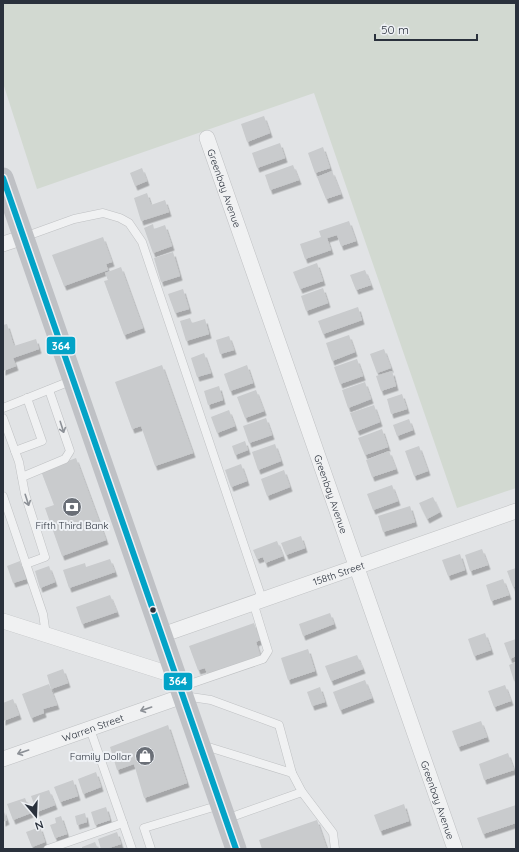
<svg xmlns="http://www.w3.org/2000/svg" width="519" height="852" viewBox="0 0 519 852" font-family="Quicksand,sans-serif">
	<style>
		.green { fill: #d2d9d1 }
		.building { fill: #c9cbcd; filter: url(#shadow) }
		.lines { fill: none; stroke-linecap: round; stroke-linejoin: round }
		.service-casing { stroke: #bfc1c3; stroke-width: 9 }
		.minor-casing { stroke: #bfc1c3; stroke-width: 16 }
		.service { stroke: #f0f1f2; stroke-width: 8 }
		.minor { stroke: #f0f1f2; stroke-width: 15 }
		.secondary { stroke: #bfc1c5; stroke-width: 21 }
		.bus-1-casing { stroke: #eef1f5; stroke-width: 9 }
		.bus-1 { stroke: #02a3c7; stroke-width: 6 }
		.oneway { stroke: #8d9197 }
		.bus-dot { fill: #2a313c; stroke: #eef1f5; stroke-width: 1.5 }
		.labels { text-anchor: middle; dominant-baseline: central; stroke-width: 4; stroke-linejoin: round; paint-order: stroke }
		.street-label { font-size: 10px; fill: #2a313c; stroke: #eef1f5 }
		.poi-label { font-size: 10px; fill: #2a313c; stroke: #eef1f5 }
		.line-badge { stroke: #eef1f5; stroke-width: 1.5 }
		.badge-label { font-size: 11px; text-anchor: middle; font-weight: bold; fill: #fff }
	</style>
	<defs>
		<filter id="shadow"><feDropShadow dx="2.5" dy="4.5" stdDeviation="0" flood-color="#0004"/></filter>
	</defs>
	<rect width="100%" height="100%" fill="#e1e3e5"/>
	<path class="green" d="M3,3h513v485l-59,20 -143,-415 -277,96 -34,-106z"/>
	<g class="building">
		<path d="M264,116l6,17 -23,9 -6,-18z"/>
		<path d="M280,143l5,15 -28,10 -5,-15z"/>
		<path d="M323,147l7,21 -15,5 -7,-20z"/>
		<path d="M293,165l6,15 -29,10 -5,-15z"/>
		<path d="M142,168l5,13 -12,5 -5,-13z"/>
		<path d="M332,171l9,23 -15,5 -9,-22z"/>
		<path d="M147,193l4,12 14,-5 4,12 -28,9 -7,-23z"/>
		<path d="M349,221l7,20 -15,5 -4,-11 -10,3 4,12 -26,9 -5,-15 21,-7 -2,-6z"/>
		<path d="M153,224l1,5 11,-4 7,21 -19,7 -9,-25z"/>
		<path d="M103,237l9,25 -6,2 2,6 -44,16 -12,-31z"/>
		<path d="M173,252l7,24 -19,6 -7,-24z"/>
		<path d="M317,263l6,18 -23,8 -7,-17z"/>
		<path d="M121,267l22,61 -19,7 -20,-54 4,-1 -3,-7z"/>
		<path d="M365,270l6,15 -15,5 -6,-15z"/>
		<path d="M323,288l5,15 -22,8 -5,-15z"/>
		<path d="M183,289l6,20 -14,4 -7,-19z"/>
		<path d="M358,307l4,13 -39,14 -5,-13z"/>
		<path d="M190,318l2,5 13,-4 4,15 -23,7 -6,-20z"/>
		<path d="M7,324l7,22 22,-7 3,10 -26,9 3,8 -13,5v-46z"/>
		<path d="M349,335l6,17 -23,9 -6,-18z"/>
		<path d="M229,336l5,14 -14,4 -4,-14z"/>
		<path d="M384,349l7,19 -14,5 -7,-19z"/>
		<path d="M204,353l7,20 -14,4 -6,-19z"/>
		<path d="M357,359l6,17 -23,8 -6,-17z"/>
		<path d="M162,365l31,88 -38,13 -14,-40 -9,3 -17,-47z"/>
		<path d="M247,365l6,18 -23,8 -6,-17z"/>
		<path d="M392,371l4,15 -15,5 -5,-15z"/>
		<path d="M365,382l6,17 -23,9 -6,-18z"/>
		<path d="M219,386l4,14 -15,5 -4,-14z"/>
		<path d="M256,390l8,21 -19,7 -8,-21z"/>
		<path d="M402,394l5,15 -16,5 -4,-15z"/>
		<path d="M374,405l6,17 -23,9 -7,-18z"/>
		<path d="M229,410l6,16 -18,7 -6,-16z"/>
		<path d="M266,418l6,17 -23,8 -6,-17z"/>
		<path d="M409,419l4,11 -16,6 -4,-11z"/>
		<path d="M382,429l6,18 -23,8 -7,-17z"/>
		<path d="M245,441l3,9 -13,5 -3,-9z"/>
		<path d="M275,444l6,17 -23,9 -6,-18z"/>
		<path d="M419,446l9,25 -14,5 -9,-25z"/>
		<path d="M389,451l7,18 -24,8 -6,-17z"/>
		<path d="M76,458l30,82 -44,16 -17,-48 9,-3 -13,-34z"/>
		<path d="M241,464l6,17 -16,6 -6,-17z"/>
		<path d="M284,470l6,17 -23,9 -6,-17z"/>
		<path d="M392,485l6,16 -25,9 -6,-16z"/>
		<path d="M433,497l7,15 -13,7 -8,-16z"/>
		<path d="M410,506l5,16 -32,10 -5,-16z"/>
		<path d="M301,536l4,12 -19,7 -5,-12z"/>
		<path d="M277,541l6,15 -18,7 -2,-6 -6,2 -4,-9z"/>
		<path d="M482,549l6,16 -18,6 -5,-16z"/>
		<path d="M460,554l5,16 -17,6 -6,-16z"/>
		<path d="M110,559l5,13 -46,16 -6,-18 22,-7 1,4z"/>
		<path d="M20,561l6,18 -13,4 -6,-17z"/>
		<path d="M49,566l6,16 -15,6 -5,-17z"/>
		<path d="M516,568v18l-3,1 -6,-16z"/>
		<path d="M503,579l6,16 -18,6 -5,-16z"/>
		<path d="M110,595l7,17 -35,12 -6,-17z"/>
		<path d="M330,613l4,11 -31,12 -4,-12z"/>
		<path d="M254,623l6,17 -4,2 5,16 -53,18 -3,-8 -7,2 -9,-24z"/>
		<path d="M485,633l6,17 -17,6 -6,-17z"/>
		<path d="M516,639v17l-6,3 -6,-16z"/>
		<path d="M308,649l7,22 -27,9 -7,-22z"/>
		<path d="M357,655l6,14 -32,12 -6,-15z"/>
		<path d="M516,662v18l-2,1 -5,-16z"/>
		<path d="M63,669l5,14 -17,6 -4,-14z"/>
		<path d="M365,680l7,18 -32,12 -7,-18z"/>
		<path d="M49,684l8,21 -14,4 1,4 -13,5 -9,-24z"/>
		<path d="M505,685l6,16 -17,6 -6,-16z"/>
		<path d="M320,687l5,15 -13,4 -5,-14z"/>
		<path d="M13,699l6,16 -16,6v-18z"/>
		<path d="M481,721l6,16 -29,10 -6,-16z"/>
		<path d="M168,725l19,58 -43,15 -10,-34 -17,6 -7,-23z"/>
		<path d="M508,753l6,17 -30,10 -5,-16z"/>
		<path d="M96,772l5,15 -18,7 -5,-15z"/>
		<path d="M73,780l5,16 -18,6 -6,-15z"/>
		<path d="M49,790l6,15 -18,7 -6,-16z"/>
		<path d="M25,798l6,15 -18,7 -6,-16z"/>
		<path d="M404,804l5,17 -29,10 -6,-16z"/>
		<path d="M516,805v18l-33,11 -6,-16z"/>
		<path d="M106,807l4,13 -15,5 -4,-13z"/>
		<path d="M3,809l4,11 -4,2z"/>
		<path d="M85,813l2,9 -10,3 -2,-9z"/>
		<path d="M61,816l6,18 -12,4 -5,-13 6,-2 -1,-5z"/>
		<path d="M317,820l10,29h-65l-3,-9z"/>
		<path d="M40,827l5,15 -13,5 -6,-15z"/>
		<path d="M117,832l4,12 -15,5h-5l-3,-10z"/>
		<path d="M95,842l3,7h-16v-2z"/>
	</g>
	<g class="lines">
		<defs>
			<g id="service">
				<path d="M24,237l50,-18 29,-6 17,5 9,5 13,19 120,357"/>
				<path d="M3,408l70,-28"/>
				<path d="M3,418l16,44 6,32 20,63 -19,7"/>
				<path d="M15,451l27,-10 -15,-43"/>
				<path d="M22,477l43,-18 5,-8 -21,-61"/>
				<path d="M3,496l40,118 3,21"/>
				<path d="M181,687l82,-28 5,-8 -15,-49"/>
				<path d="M184,696l27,4 68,25 13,48"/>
				<path d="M90,729l42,120"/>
				<path d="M202,745l90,28 10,19 -76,27"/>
				<path d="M302,792l31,41 2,16"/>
				<path d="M48,849l75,-26"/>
				<path d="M151,849l-7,-21 76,-23"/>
			</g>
			<g id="minor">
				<path id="s1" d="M207,138l248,711"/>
				<path d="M3,244l21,-7"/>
				<path d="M3,621l173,55"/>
				<path id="s2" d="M162,635l354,-124"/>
				<path id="s3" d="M3,759l180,-63"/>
			</g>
		</defs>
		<use href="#service" class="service-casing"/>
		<use href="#minor" class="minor-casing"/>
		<use href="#service" class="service"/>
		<use href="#minor" class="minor"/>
		<path class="secondary" d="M3,178l233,671"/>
		<defs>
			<path id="bus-1" d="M3,178l233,671"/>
		</defs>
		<use href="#bus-1" class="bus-1-casing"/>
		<use href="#bus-1" class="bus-1"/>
	</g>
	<defs><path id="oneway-shaft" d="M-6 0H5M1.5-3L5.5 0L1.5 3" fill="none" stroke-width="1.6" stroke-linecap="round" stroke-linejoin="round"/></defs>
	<g class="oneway">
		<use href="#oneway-shaft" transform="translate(62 427) rotate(72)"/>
		<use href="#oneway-shaft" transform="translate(27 500) rotate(72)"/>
		<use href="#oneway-shaft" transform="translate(146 709) rotate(161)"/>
		<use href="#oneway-shaft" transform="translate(23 752) rotate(161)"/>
	</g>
	<defs>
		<symbol id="bank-disc" viewBox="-11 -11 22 22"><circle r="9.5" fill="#6a6f77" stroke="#eef1f5"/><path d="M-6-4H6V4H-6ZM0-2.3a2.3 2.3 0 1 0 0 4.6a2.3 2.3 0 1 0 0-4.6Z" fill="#fff"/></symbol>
		<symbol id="shop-disc" viewBox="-11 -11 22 22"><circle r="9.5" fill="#6a6f77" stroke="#eef1f5"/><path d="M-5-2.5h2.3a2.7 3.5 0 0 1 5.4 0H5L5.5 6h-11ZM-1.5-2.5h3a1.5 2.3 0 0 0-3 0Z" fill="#fff"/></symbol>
	</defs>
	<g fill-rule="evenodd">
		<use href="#bank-disc" x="61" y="496" width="22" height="22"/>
		<use href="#shop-disc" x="134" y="745" width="22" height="22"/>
	</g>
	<circle class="bus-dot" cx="153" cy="610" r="3.5"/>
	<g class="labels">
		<g class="street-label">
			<text stroke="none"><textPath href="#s1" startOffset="53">Greenbay Avenue</textPath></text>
			<text stroke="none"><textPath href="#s1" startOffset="377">Greenbay Avenue</textPath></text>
			<text stroke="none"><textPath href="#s2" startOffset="187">158th Street</textPath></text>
			<text stroke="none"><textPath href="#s3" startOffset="95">Warren Street</textPath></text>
			<text stroke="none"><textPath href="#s1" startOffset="701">Greenbay Avenue</textPath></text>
		</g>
		<g class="poi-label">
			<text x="72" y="525">Fifth Third Bank</text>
			<text x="131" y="756" text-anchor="end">Family Dollar</text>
		</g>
	</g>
	<g class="line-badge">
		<rect x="46" y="336" width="30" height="19" rx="4" fill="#02a3c7"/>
		<rect x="163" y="672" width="30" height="19" rx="4" fill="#02a3c7"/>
	</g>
	<g class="badge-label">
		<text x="61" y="350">364</text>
		<text x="178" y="685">364</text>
	</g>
	<rect width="519" height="852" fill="none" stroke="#2a313c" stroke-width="8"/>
	<g transform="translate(36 816) rotate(161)" stroke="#eef1f5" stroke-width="3" paint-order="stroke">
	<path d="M0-3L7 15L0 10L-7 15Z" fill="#2a313c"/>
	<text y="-6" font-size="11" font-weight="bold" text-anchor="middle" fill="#2a313c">N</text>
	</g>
	<path d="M375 34v6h102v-6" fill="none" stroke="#2a313c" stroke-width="2"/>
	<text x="381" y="34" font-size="12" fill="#2a313c" stroke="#eef1f5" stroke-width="3" paint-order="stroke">50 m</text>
</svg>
